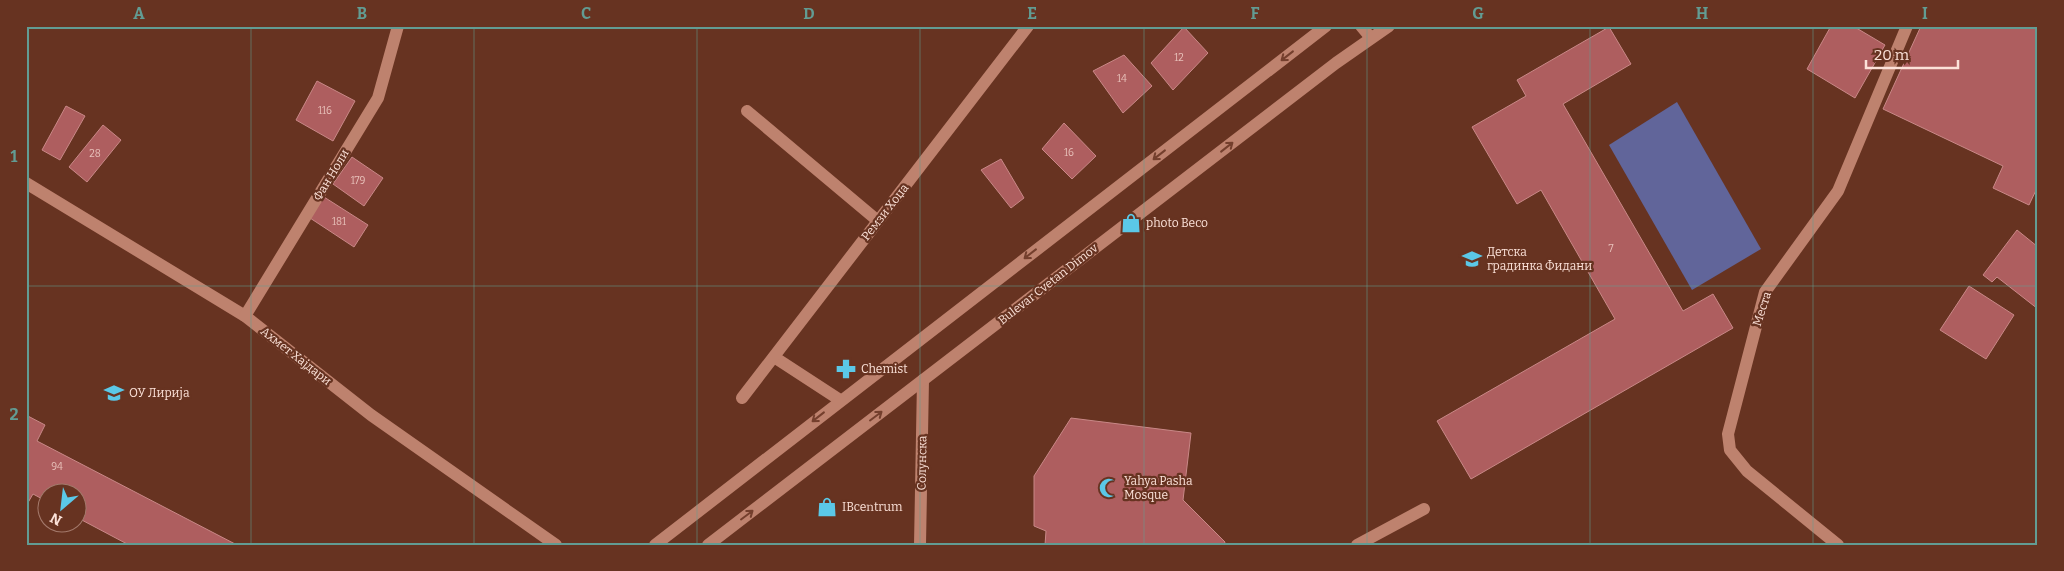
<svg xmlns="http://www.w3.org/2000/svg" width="2064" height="571" viewBox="0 0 2064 571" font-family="Bitter,serif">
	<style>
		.green { fill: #61659a }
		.building { fill: #ae5e5f; stroke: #c98887 }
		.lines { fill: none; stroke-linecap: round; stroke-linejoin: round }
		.street { stroke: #be826e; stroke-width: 12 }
		.secondary { stroke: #be826e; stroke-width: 12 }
		.oneway { stroke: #743f2d }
		.grid { fill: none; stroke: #629c93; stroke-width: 1; stroke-opacity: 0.55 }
		.labels { text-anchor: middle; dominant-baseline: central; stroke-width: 4.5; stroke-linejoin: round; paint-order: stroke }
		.number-label { font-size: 10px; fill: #e8c1ba }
		.street-label { font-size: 12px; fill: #fce2d9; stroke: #673321 }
		.poi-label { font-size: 12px; fill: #fce2d9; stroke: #673321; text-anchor: start }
		.neatline { fill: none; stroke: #629c93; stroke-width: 2 }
		.grid-label { font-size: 16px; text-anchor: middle; font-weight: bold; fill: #629c93 }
	</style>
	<rect width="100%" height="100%" fill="#673321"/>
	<path class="green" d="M1677,102l84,147 -69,41 -83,-145z"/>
	<g class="building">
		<path d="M1831,26h22l32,19 -30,53 -48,-29z"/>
		<path d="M1921,26h117v160l-9,19 -36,-17 10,-22 -120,-57z"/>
		<path d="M1184,27l24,26 -35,37 -22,-27z"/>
		<path d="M1609,27l22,37 -68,40 120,207 30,-17 20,34 -262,151 -34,-58 178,-102 -74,-129 -24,14 -45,-77 54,-31 -9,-16z"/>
		<path d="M1124,55l28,31 -29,27 -30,-42z"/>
		<path d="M317,81l38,20 -22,40 -37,-21z"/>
		<path d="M66,106l19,10 -25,44 -18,-10z"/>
		<path d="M1064,123l32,33 -24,23 -30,-30z"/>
		<path d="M103,125l18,15 -34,42 -18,-15z"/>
		<path d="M352,157l31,21 -19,28 -31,-22z"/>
		<path d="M1001,159l23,39 -13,10 -30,-38z"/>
		<path d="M324,197l44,28 -14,22 -44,-29z"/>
		<path d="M2017,230l21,17v62l-41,-32 -5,5 -9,-7z"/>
		<path d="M1969,286l45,29 -28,44 -46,-29z"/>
		<path d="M26,415l19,10 -8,16 200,104h-108l-51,-27v-24h-30v8l-15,-8 -7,12z"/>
		<path d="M1071,418l120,15 -8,67 42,42 -1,3h-179l1,-14 -12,-5v-50z"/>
	</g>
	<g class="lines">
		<g class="street">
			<path d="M1361,26l10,12"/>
			<path d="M747,111l131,110"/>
			<path d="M26,183l219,133 126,99 185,130"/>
			<path d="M245,316l133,-218 20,-72"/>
			<path d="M774,357l66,43"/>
			<path d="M742,398l286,-372"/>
			<path d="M920,545l3,-165"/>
			<path d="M1357,545l67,-36"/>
			<path d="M1838,545l-91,-74 -17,-21 -2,-16 37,-142 73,-101 69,-165"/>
		</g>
		<g class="secondary">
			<path d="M655,545l671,-519"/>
			<path d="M708,545l628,-482 53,-37"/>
		</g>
	</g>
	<defs><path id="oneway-shaft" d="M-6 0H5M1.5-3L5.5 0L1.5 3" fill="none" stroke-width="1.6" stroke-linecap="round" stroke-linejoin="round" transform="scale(1.25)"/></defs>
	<g class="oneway">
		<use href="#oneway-shaft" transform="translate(1287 56) rotate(142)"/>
		<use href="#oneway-shaft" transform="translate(1227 147) rotate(-38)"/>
		<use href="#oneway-shaft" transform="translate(1159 155) rotate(142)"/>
		<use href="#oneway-shaft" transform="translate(1030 254) rotate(142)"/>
		<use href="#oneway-shaft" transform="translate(876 416) rotate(-37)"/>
		<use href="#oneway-shaft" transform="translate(818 417) rotate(142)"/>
		<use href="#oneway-shaft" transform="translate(747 515) rotate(-37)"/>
	</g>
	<path class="grid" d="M251,26v519M474,26v519M697,26v519M920,26v519M1144,26v519M1367,26v519M1590,26v519M1813,26v519M26,286h2012"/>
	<defs>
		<symbol id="shop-bare" viewBox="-9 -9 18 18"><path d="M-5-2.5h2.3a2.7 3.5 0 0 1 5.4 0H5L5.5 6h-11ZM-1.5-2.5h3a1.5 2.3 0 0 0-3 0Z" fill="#5bc8e7" stroke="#673321" stroke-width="2.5" paint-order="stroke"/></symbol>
		<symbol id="school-bare" viewBox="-9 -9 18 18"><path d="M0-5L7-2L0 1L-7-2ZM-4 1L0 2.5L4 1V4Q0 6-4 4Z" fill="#5bc8e7" stroke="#673321" stroke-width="2.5" paint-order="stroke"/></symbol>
		<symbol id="pharmacy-bare" viewBox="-9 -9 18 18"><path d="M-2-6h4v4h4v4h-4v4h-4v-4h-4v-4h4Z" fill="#5bc8e7" stroke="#673321" stroke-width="2.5" paint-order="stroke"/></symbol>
		<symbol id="mosque-bare" viewBox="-9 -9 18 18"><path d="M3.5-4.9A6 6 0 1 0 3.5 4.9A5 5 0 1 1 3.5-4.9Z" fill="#5bc8e7" stroke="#673321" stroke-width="2.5" paint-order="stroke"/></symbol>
	</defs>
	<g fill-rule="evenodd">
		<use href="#shop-bare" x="1117" y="209" width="28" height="28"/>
		<use href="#school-bare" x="1458" y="245" width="28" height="28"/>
		<use href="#pharmacy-bare" x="832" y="355" width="28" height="28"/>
		<use href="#school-bare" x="100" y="379" width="28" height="28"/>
		<use href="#mosque-bare" x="1095" y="474" width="28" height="28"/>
		<use href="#shop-bare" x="813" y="493" width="28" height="28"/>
	</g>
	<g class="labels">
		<g class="number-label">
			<text x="1179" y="58">12</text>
			<text x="1122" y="79">14</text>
			<text x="325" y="111">116</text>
			<text x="1069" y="153">16</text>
			<text x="95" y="154">28</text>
			<text x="358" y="181">179</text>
			<text x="339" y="222">181</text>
			<text x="1611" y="249">7</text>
			<text x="57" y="467">94</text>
		</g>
		<g class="street-label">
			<text transform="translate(331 175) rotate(-59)">Фан Ноли</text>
			<text transform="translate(885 212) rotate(-52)">Ремзи Хоџа</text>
			<text transform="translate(1048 284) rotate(-38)">Bulevar Cvetan Dimov</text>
			<text transform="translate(1762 309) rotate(-72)">Места</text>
			<text transform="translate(296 356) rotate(38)">Ахмет Хајдари</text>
			<text transform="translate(922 463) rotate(-89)">Солунска</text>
		</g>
		<g class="poi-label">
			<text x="1146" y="223">photo Beco</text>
			<text x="1487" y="252">Детска<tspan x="1487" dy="14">градинка Фидани</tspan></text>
			<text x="861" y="369">Chemist</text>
			<text x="129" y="393">ОУ Лирија</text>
			<text x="1124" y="481">Yahya Pasha<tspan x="1124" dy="14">Mosque</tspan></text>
			<text x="842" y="507">IBcentrum</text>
		</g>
	</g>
	<rect width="2064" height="571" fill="none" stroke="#673321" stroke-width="55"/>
	<g transform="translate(62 508) rotate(208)"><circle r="24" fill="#673321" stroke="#a3796b"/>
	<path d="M0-4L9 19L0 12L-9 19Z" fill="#5bc8e7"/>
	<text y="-8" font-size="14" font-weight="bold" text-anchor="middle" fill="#fce2d9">N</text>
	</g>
	<path d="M1866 60v8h92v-8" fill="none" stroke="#fce2d9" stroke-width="2.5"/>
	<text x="1874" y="60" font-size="15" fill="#fce2d9" stroke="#673321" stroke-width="4" paint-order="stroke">20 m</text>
	<rect x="28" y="28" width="2008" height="516" class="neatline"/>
	<g class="grid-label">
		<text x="139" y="19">A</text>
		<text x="362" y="19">B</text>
		<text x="586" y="19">C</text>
		<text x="809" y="19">D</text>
		<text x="1032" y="19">E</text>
		<text x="1255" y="19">F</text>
		<text x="1478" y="19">G</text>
		<text x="1702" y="19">H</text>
		<text x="1925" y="19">I</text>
		<text x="14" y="162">1</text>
		<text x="14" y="420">2</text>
	</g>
</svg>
